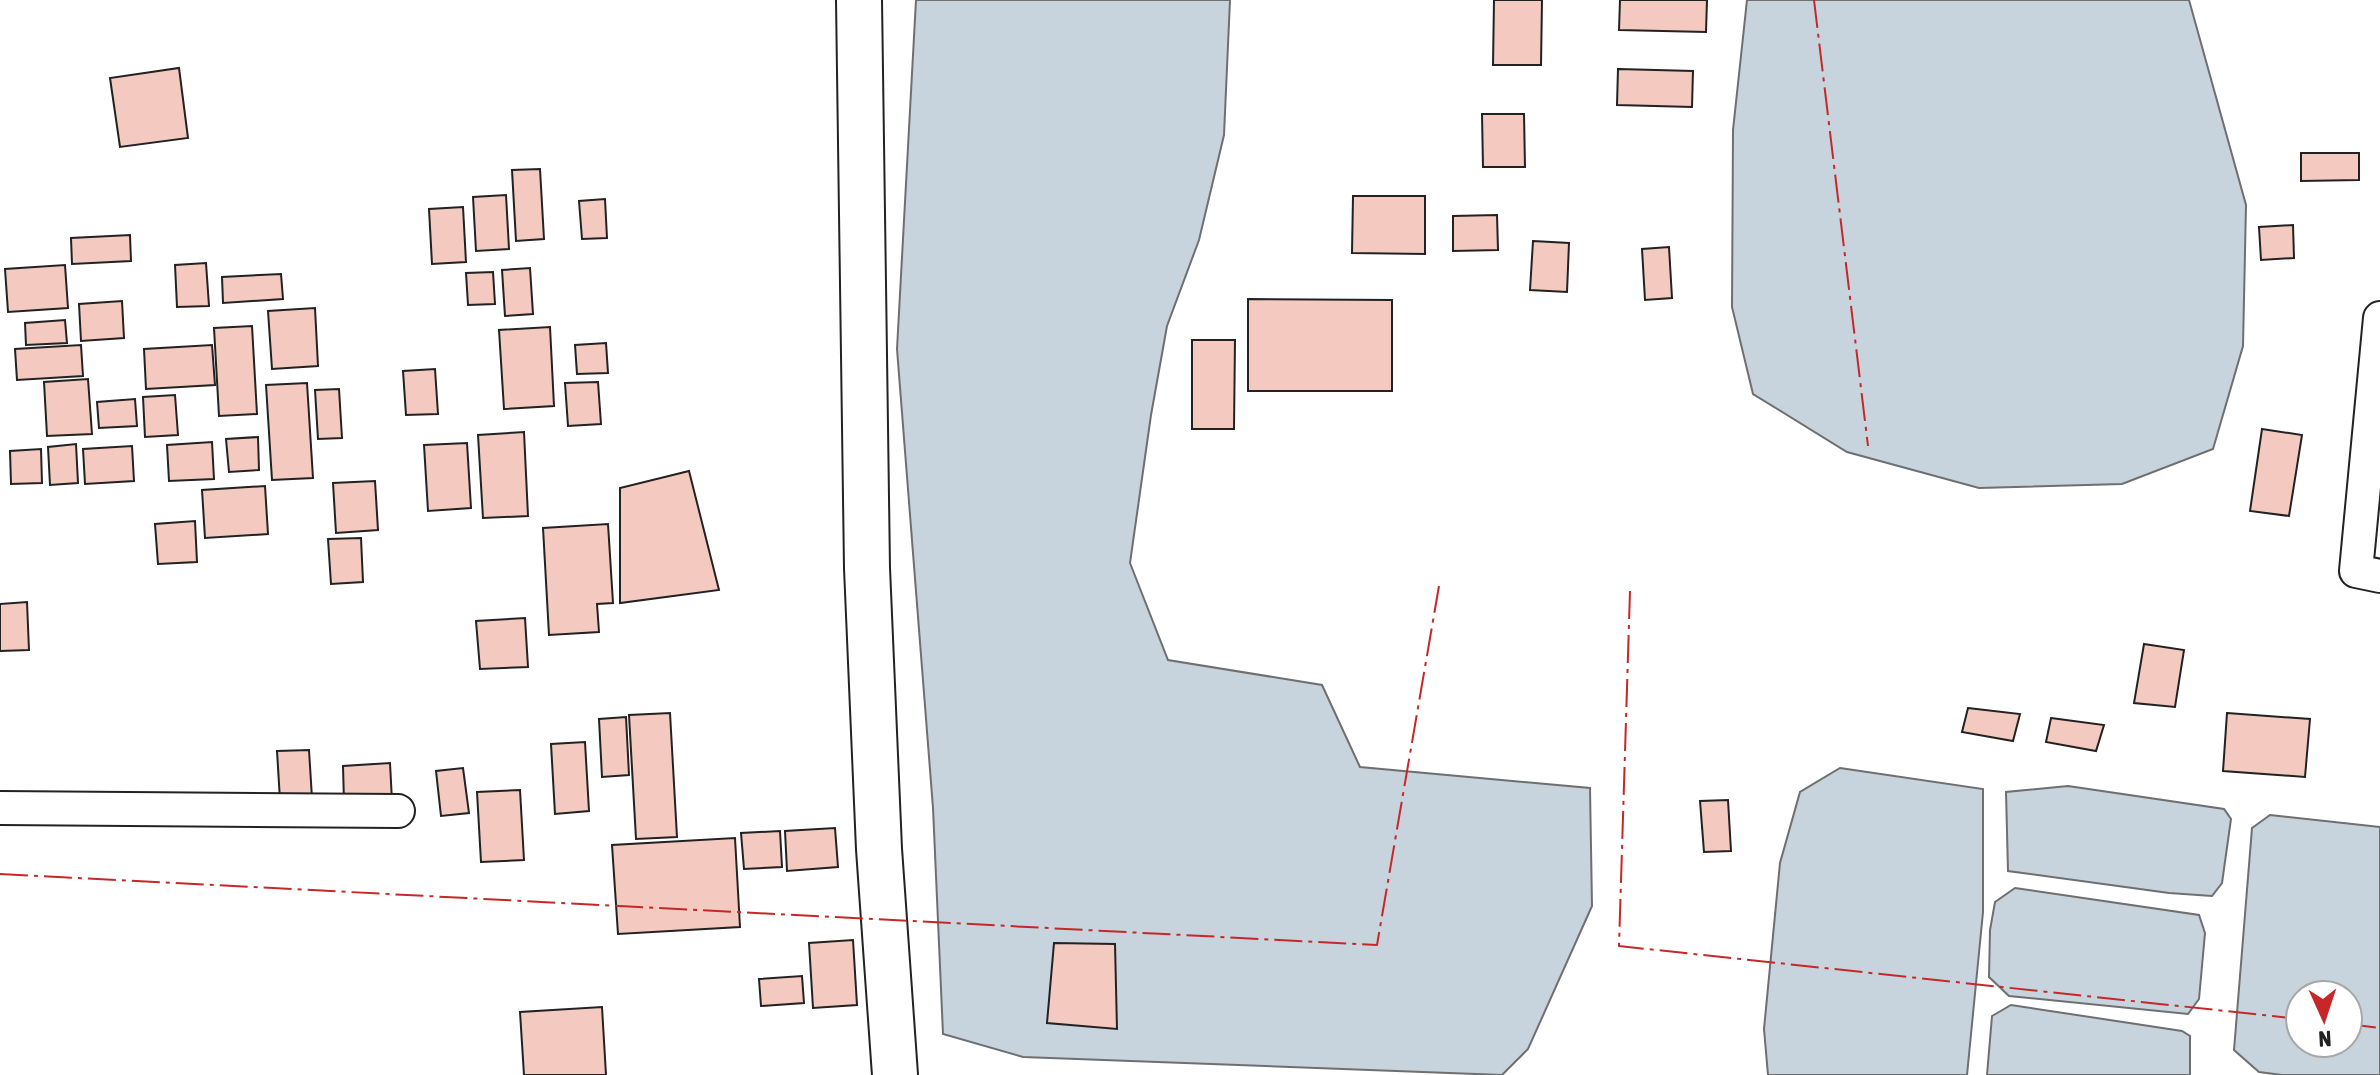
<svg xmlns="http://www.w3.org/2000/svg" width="2380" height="1075" viewBox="0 0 2380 1075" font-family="'Asap Condensed',sans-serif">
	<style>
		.water { fill: #c7d3dd; stroke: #6f6f6f; stroke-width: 2; fill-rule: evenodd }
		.building { fill: #f3c9c0; stroke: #222; stroke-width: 2 }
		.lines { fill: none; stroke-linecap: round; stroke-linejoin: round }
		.street-casing { stroke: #222; stroke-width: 36 }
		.secondary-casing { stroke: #222; stroke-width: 48 }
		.street { stroke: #fff; stroke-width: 32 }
		.secondary { stroke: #fff; stroke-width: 44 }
		.power { stroke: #c62828; stroke-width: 2; stroke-dasharray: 28 6 4 6; stroke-linecap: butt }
	</style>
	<rect width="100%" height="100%" fill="#fff"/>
	<g class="water">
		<path d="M916,0h314l-6,135 -25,105 -32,86 -16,89 -21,148 38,97 154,25 38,82 230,21 2,118 -64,143 -26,26 -479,-18 -80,-23 -10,-226 -36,-459z"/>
		<path d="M1747,0h442l57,205 -3,141 -30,103 -91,35 -143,4 -132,-36 -94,-58 -21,-87 1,-177z"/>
		<path d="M1840,768l143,21v123l-16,163h-199l-4,-46 16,-166 20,-71z"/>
		<path d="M2068,786l156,23 7,10 -9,64 -10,13 -43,-3 -161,-22 -2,-79z"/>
		<path d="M2270,815l110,12v248h-98l-23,-3 -25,-22 18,-222zM2300,995h48v48h-48z"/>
		<path d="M2015,888l184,27 6,18 -6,66 -11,15 -179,-18 -20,-19 1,-47 5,-28z"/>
		<path d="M2011,1005l171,26 8,5v39h-203l5,-59z"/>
	</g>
	<g class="building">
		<path d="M1494,0h48l-1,65h-48z"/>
		<path d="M1620,0h87l-1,32 -87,-2z"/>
		<path d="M179,68l9,70 -68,9 -10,-69z"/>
		<path d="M1618,69l75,2 -1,36 -75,-2z"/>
		<path d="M1482,114h42l1,53h-42z"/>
		<path d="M2301,153h58v27l-58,1z"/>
		<path d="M540,169l4,70 -28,2 -4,-71z"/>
		<path d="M506,195l3,54 -33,2 -3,-54z"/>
		<path d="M1353,196h72v58l-73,-1z"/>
		<path d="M605,199l2,39 -25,1 -3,-38z"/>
		<path d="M463,207l3,55 -34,2 -3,-55z"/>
		<path d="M1497,215l1,35 -45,1v-35z"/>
		<path d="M2293,225l1,33 -33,2 -2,-33z"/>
		<path d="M130,235l1,26 -59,3 -1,-26z"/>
		<path d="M1533,241l36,2 -2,49 -37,-2z"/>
		<path d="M1669,247l3,51 -27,2 -3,-51z"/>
		<path d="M206,263l3,43 -32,1 -2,-42z"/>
		<path d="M65,265l3,43 -60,4 -3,-43z"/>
		<path d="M530,268l3,46 -28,2 -3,-46z"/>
		<path d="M493,272l2,32 -27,1 -2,-32z"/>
		<path d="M281,274l2,25 -60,4 -1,-26z"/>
		<path d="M1248,299l144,1v91h-144z"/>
		<path d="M122,301l2,37 -43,3 -2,-37z"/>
		<path d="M315,308l3,58 -46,3 -4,-58z"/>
		<path d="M65,320l2,23 -41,2 -1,-22z"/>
		<path d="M252,326l5,88 -38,2 -5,-88z"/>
		<path d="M550,327l4,79 -50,3 -5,-79z"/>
		<path d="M1192,340h43l-1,89h-42z"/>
		<path d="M606,343l2,30 -31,1 -2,-29z"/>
		<path d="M81,345l2,31 -66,4 -2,-31z"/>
		<path d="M212,345l3,40 -69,4 -2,-40z"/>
		<path d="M435,369l3,45 -32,1 -3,-44z"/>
		<path d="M88,379l4,55 -45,2 -3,-54z"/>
		<path d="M598,382l3,42 -33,2 -3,-43z"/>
		<path d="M307,383l6,95 -41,2 -6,-95z"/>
		<path d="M339,389l3,49 -24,1 -3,-49z"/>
		<path d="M175,395l3,40 -33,2 -2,-40z"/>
		<path d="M135,399l2,27 -38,2 -2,-26z"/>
		<path d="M2262,429l40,6 -13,81 -39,-5z"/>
		<path d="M524,432l4,84 -45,2 -5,-83z"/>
		<path d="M258,437l1,33 -30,2 -3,-33z"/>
		<path d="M212,442l2,37 -45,2 -2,-36z"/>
		<path d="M467,443l4,65 -43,3 -4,-66z"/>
		<path d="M76,444l2,39 -28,2 -2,-38z"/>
		<path d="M132,446l2,35 -49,3 -2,-35z"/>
		<path d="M41,449l1,34 -31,1 -1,-33z"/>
		<path d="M689,471l30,119 -99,13v-115z"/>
		<path d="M375,481l3,49 -42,3 -3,-50z"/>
		<path d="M265,486l3,48 -63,4 -3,-48z"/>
		<path d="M195,521l2,41 -39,2 -3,-40z"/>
		<path d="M608,524l5,79 -16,1 2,28 -50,3 -6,-107z"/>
		<path d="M361,538l2,44 -32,2 -3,-45z"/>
		<path d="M27,602l2,48 -29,1v-47z"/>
		<path d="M525,618l3,49 -48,2 -4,-48z"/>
		<path d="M2144,644l40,6 -9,57 -41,-4z"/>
		<path d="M1968,708l52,6 -7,27 -51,-9z"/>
		<path d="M670,713l7,124 -41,2 -7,-124z"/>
		<path d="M2227,713l83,6 -5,58 -82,-6z"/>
		<path d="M626,717l3,58 -27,2 -3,-58z"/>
		<path d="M2051,718l53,7 -8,26 -50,-9z"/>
		<path d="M585,742l4,69 -34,3 -4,-70z"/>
		<path d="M309,750l3,48 -32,2 -3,-49z"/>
		<path d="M390,763l2,38 -48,2 -1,-37z"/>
		<path d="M463,768l6,45 -28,3 -5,-45z"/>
		<path d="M520,790l4,70 -43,2 -4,-70z"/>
		<path d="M1728,800l3,51 -27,1 -4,-51z"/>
		<path d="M835,828l3,39 -51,4 -2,-40z"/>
		<path d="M780,831l2,36 -38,2 -3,-36z"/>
		<path d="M735,838l5,89 -122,7 -6,-89z"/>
		<path d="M853,940l4,65 -44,3 -4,-65z"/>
		<path d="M1054,943l61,1 2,85 -70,-6z"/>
		<path d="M802,976l2,27 -43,3 -2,-27z"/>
		<path d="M602,1007l4,68h-82l-4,-63z"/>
	</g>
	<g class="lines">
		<defs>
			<g id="street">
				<path d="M2380,318l-24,253 24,5"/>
				<path d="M0,808l398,3"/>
			</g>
			<path id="secondary" d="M859,0l8,568 12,281 16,226"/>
		</defs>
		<use href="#street" class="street-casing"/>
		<use href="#secondary" class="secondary-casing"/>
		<use href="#street" class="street"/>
		<use href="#secondary" class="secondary"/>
		<g class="power">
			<path d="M1814,0l54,446"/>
			<path d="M1630,591l-11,355 681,73"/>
			<path d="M0,874l1377,71 62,-359"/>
			<path d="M2348,1024l32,4"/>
		</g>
	</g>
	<g transform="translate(2324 1019) rotate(177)"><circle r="38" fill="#ffffff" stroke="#a7a7a7" stroke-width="2"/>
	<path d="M0-6L14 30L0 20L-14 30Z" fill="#c62828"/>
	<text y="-12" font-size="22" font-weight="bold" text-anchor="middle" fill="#222222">N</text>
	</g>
</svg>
